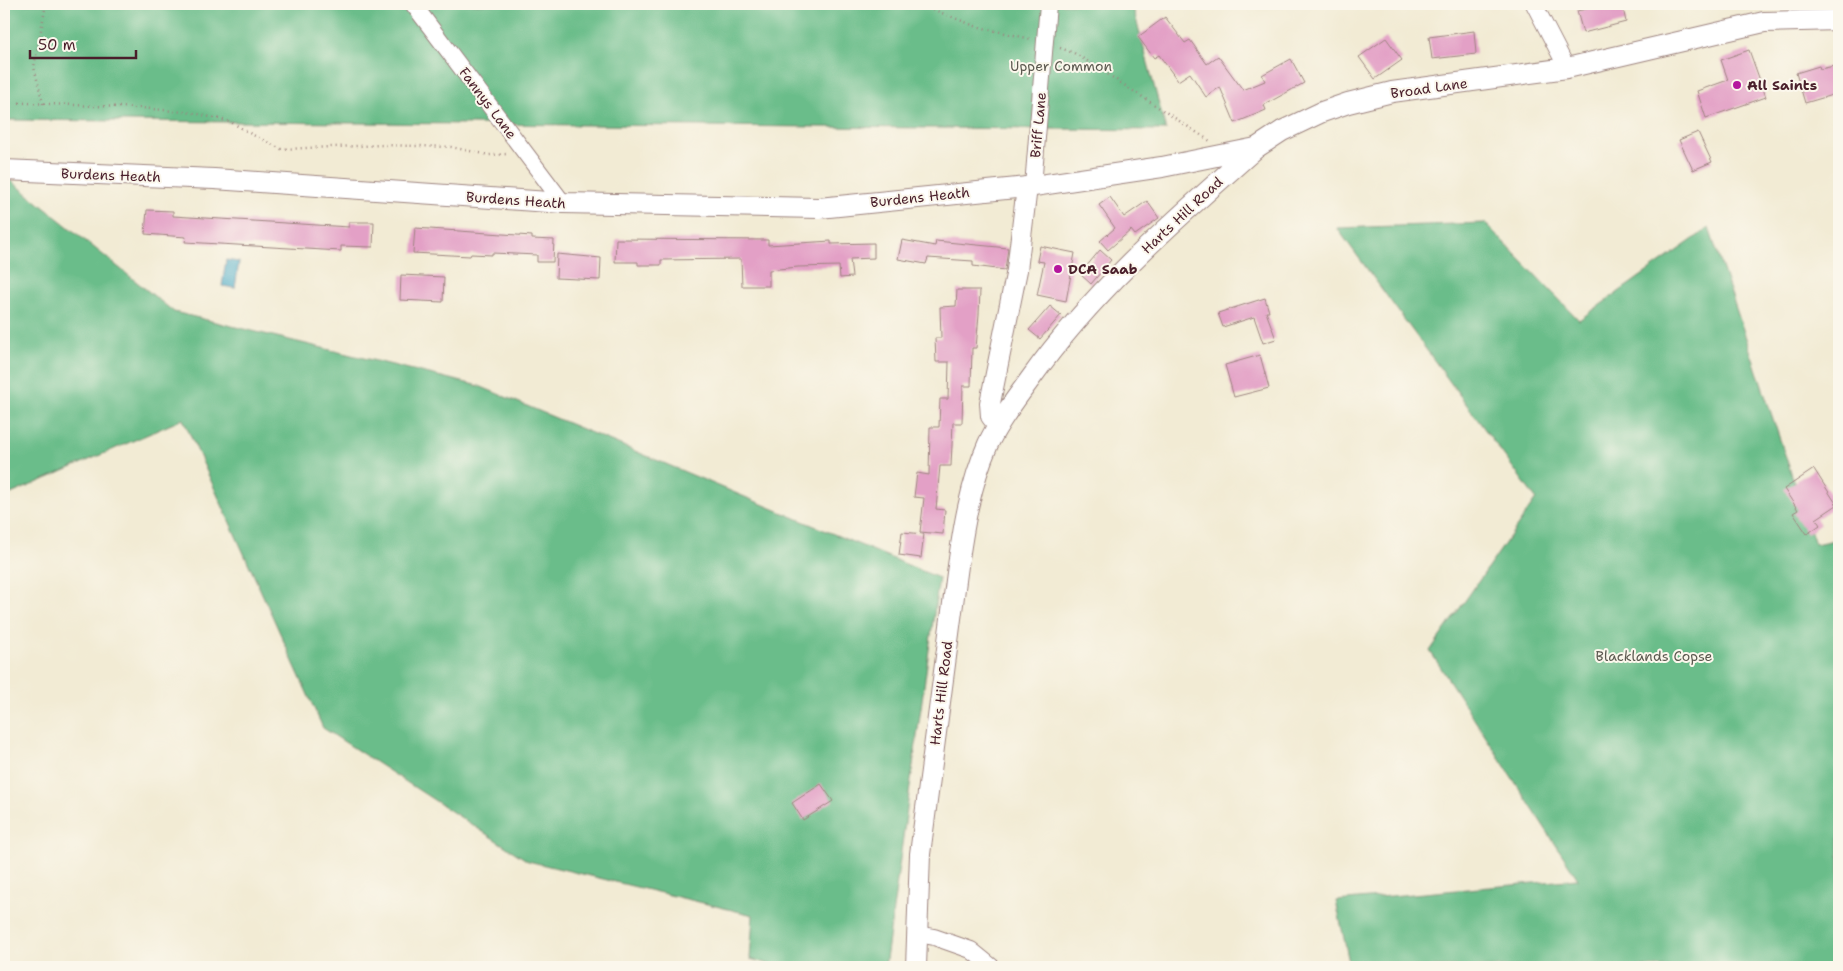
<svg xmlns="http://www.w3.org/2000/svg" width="1843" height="971" viewBox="0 0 1843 971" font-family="'Shantell Sans',sans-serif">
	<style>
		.green { fill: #83dea4; stroke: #667e68 }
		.forest { fill: #6abd8a; stroke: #5a6e5a }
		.water { fill: #46a9c5; stroke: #486478 }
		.building { fill: #e3a0c6 }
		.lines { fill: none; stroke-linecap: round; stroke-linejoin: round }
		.minor-casing { stroke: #9e8580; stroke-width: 18 }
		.tertiary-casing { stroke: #9e8580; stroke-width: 22 }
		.path { stroke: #9e8580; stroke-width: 2.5; stroke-dasharray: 1 4; stroke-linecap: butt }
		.minor { stroke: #fff; stroke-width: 16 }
		.tertiary { stroke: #fff; stroke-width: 20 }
		.poi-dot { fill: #b5179e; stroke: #fbf7ec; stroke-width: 2 }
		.labels { text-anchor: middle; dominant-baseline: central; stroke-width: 4; stroke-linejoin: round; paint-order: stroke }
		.park-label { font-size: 14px; fill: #5b584f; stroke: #fbf7ec }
		.poi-label { font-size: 14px; font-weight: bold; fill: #4a1f2b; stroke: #fbf7ec; text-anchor: start }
		.street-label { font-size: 14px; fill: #4a1f2b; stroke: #fbf7ec }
	</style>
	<rect width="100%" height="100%" fill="#fbf7ec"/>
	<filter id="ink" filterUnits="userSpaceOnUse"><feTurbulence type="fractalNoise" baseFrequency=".02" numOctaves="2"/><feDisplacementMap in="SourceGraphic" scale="10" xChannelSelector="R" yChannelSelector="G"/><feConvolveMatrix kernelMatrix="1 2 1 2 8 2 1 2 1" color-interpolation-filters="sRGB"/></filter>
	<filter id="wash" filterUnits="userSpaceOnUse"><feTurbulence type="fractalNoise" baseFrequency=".0096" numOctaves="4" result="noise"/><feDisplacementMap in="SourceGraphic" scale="20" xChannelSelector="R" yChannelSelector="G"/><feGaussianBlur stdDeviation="1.12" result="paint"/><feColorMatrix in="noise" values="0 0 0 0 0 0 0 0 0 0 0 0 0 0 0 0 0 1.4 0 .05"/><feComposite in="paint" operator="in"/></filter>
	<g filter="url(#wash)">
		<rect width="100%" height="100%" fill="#f2ebd4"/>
		<path class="green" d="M1799,4h40v6l-43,1z"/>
		<g class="forest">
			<path d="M4,4h1128l34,126 -1162,-10z"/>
			<path d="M4,175l170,137 305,74 460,192 -54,389h-105l-30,-8 3,-44 -225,-54 -205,-133 -140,-309 -179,78z"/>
			<path d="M1485,223l94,97 130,-92 106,316 24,-5v428h-489l-14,-66 242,-22 -148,-228 106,-152 -199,-271z"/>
		</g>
		<path class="water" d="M226,260l13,2 -4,26 -13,-2z"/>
		<g id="blocks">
			<g class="building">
				<path d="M1608,4h14l4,18 -43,11 -6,-22z"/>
				<path d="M1165,17l20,26 5,-3 17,24 11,-8 25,34 22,-9 -3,-6 29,-16 13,24 -40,22 2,5 -31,13 -15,-36 -14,10 -16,-24 -12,8 -19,-26 -5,3 -16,-21z"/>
				<path d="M1474,31l2,23 -44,5 -3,-22z"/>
				<path d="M1386,38l16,22 -27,19 -16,-22z"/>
				<path d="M1749,50l17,47 -60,21 -9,-27 31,-11 -7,-20z"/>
				<path d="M1839,65v28l-34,10 -9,-30 23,-7 1,3z"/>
				<path d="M1698,132l14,30 -19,8 -14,-30z"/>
				<path d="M1110,197l14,20 23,-16 12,17 -24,17 -4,-5 -23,20 -8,-9 15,-13 -16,-23z"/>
				<path d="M147,210l26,1v5l176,11v-5h25l-1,25 -32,-1v5l-156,-9 1,-5 -41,-3z"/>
				<path d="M415,228l117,8v3l22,1 -1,22h-16v-7l-45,-2v2l-21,-1 -1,2 -57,-3z"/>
				<path d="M616,239l152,1v5l63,-4v3l43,-1v15l-24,1 2,18 -12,1 -1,-12 -41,1 -29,3v16h-27l-1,-27 -80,1v5h-23v-3h-23z"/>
				<path d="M902,240l33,6 1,-5 72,7 -3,22 -32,-4v-5l-45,-3 -2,6 -28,-5z"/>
				<path d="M1040,246l35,7 -9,48 -29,-6 7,-33 -7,-1z"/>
				<path d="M1100,250l11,10 -20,24 -11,-10z"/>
				<path d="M557,254l44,4 -1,22 -44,-2z"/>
				<path d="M401,275l43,2 -1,25 -43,-2z"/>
				<path d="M957,290h23l-1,24 -3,34h-4l-1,38h-8l-1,37h-9l-2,43h-11l-4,43 9,1 -2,24 -23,-2 4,-34 -10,-1 3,-24 12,2 1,-48h9l1,-28h8l1,-37h-13l-1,-24h6l-1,-31 16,-1z"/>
				<path d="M1265,298l4,14h-3l10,27 -13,4 -9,-26 -31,10 -5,-14z"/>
				<path d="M1050,306l11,9 -21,24 -11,-9z"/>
				<path d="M1260,355l9,33 -35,9 -9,-32z"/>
				<path d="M1814,469l23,36 -21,14 4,6 -13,9 -14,-21 5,-3 -14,-21z"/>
				<path d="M902,532l22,2 -3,24 -22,-3z"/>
				<path d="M821,784l12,17 -30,19 -11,-17z"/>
			</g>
		</g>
	</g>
	<g filter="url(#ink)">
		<use href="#blocks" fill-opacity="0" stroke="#9e8580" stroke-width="1"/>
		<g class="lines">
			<defs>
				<g id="minor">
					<path d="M413,4l150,199"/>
					<path d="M1534,4l33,64"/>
					<path d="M1033,186l15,-182"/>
					<path d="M918,934l16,3 37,13 21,17"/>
				</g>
				<g id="tertiary">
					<path d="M4,170l210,9 349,24 256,5 208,-21 135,-20 94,-19"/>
					<path d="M998,425l-7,-9 -1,-13 27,-133 10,-83"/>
					<path d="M916,967l4,-113 37,-281c6,-44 13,-88 31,-129 11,-24 28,-45 43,-66 64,-89 144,-158 225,-230l26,-17 40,-19 26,-9 44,-11 175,-24 197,-46 75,-2"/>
				</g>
			</defs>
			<use href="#minor" class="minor-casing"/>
			<use href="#tertiary" class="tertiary-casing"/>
			<g class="path">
				<path d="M919,4l56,22 56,13"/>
				<path d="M1060,48l14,5 18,11 118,77"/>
				<path d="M4,102l138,6 52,5 37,9 20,12 30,15 103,-4 67,2 38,8 19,-1"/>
				<path d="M43,104l-9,-37 12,-63"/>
				<path d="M949,967l6,-7"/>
			</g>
			<use href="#minor" class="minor"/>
			<use href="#tertiary" class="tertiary"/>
		</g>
	</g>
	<g class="poi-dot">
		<circle cx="1737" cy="85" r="5"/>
		<circle cx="1058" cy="269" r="5"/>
	</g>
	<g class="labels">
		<g class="park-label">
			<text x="1061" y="66">Upper Common</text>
			<text x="1654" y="656">Blacklands Copse</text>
		</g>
		<g class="poi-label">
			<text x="1747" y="85">All Saints</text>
			<text x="1068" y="269">DCA Saab</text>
		</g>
		<g class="street-label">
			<text transform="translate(1429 88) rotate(-8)">Broad Lane</text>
			<text transform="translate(488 103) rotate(53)">Fannys Lane</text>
			<text transform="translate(1038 125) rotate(-85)">Briff Lane</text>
			<text transform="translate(111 175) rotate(2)">Burdens Heath</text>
			<text transform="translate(920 197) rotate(-6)">Burdens Heath</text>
			<text transform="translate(516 200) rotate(4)">Burdens Heath</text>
			<text transform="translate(1182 215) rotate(-43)">Harts Hill Road</text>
			<text transform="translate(941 693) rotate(-83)">Harts Hill Road</text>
		</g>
	</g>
	<rect width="1843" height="971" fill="none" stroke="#fbf7ec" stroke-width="20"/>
	<path d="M30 50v8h106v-8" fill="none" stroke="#4a1f2b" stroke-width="2.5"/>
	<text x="38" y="50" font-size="15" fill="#4a1f2b" stroke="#fbf7ec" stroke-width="4" paint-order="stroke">50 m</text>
</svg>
